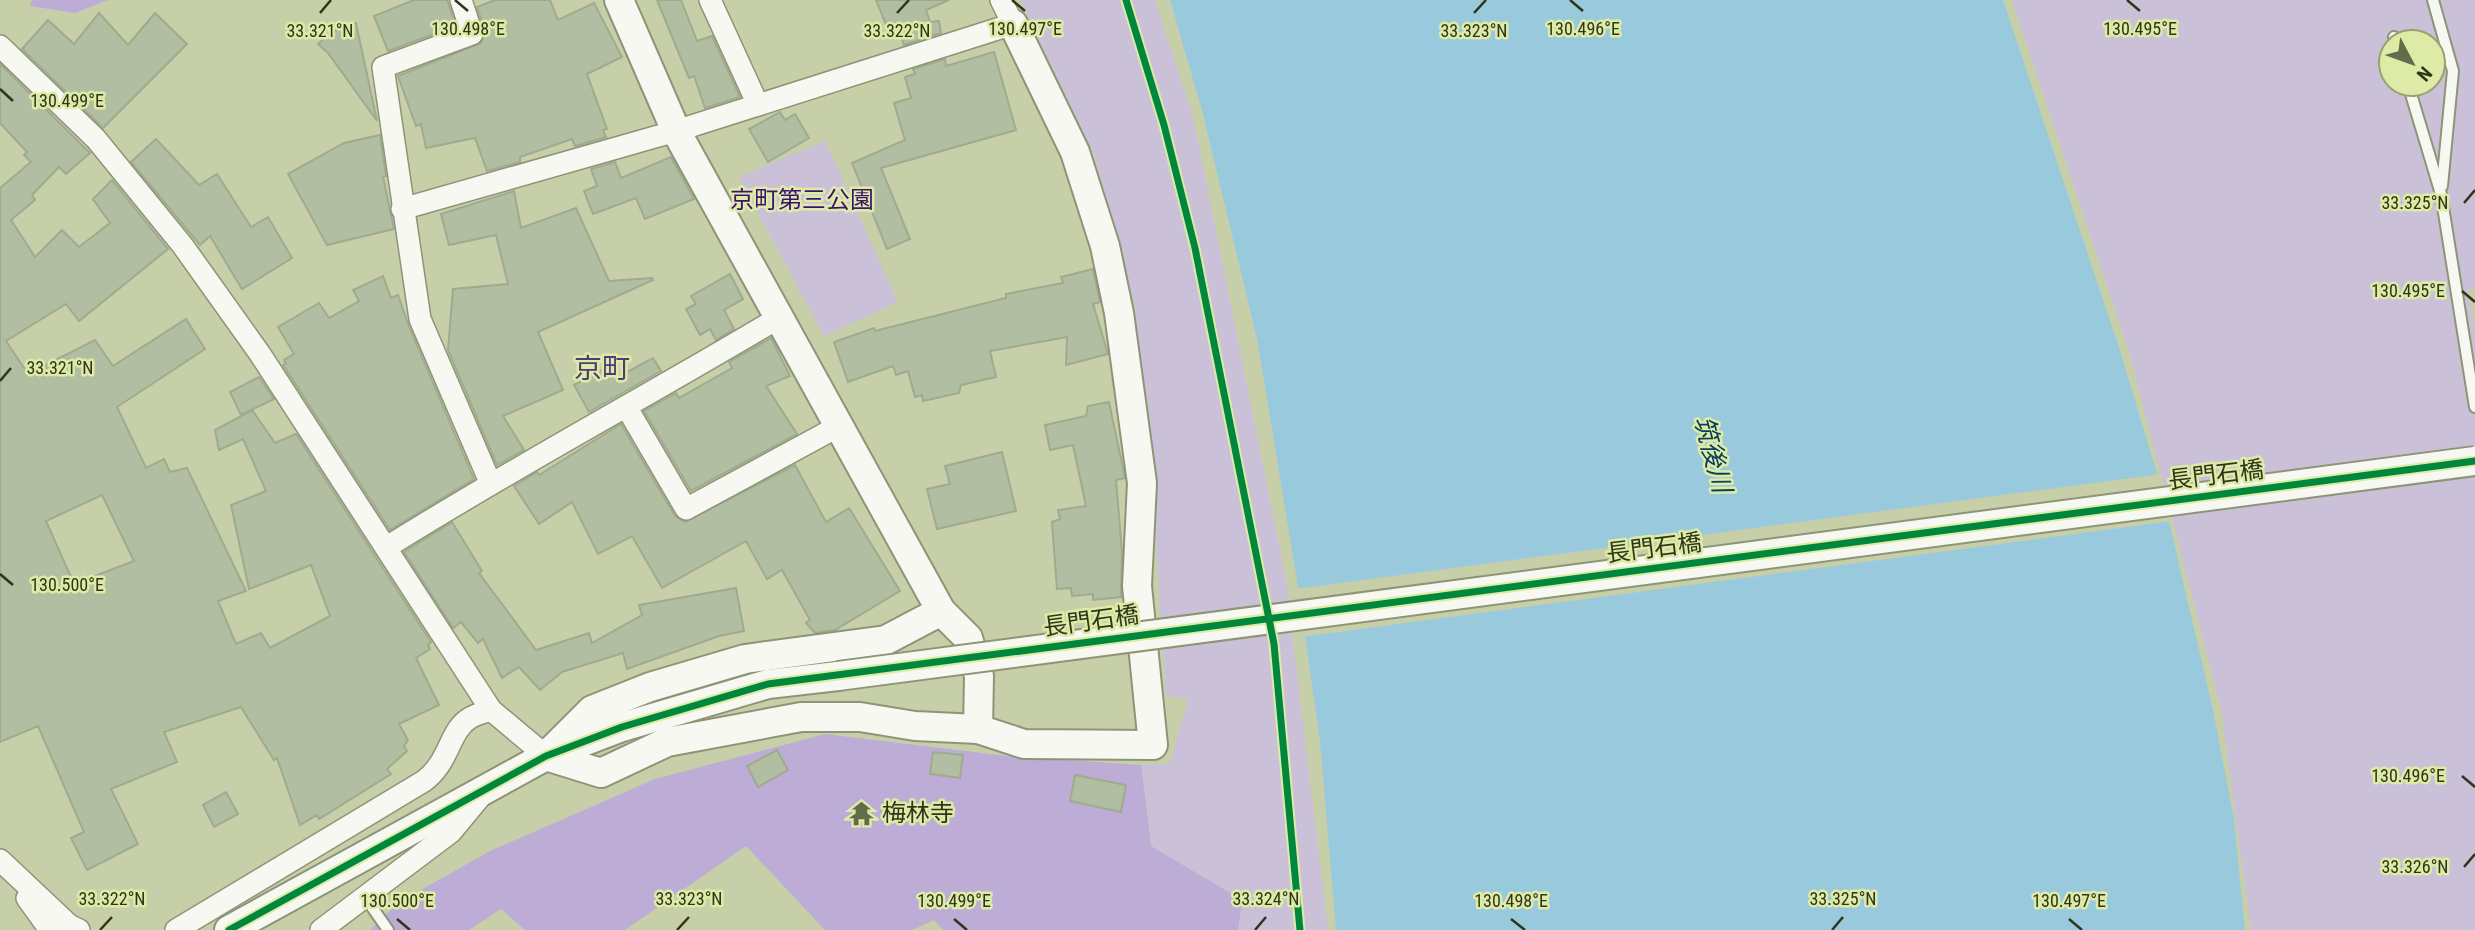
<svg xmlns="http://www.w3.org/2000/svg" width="2475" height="930" viewBox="0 0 2475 930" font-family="'Roboto Condensed','Noto Sans JP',sans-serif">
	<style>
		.green { fill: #cac1d8; fill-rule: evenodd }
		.forest { fill: #bdacd6 }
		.water { fill: #98c9dd }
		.pier { fill: #c7cfa9 }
		.building { fill: #b2bea2; stroke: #9faa8f; stroke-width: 2; fill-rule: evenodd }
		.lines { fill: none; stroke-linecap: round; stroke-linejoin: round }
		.service-casing { stroke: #8e9476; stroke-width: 14 }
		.minor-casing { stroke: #8e9476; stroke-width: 24 }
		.tertiary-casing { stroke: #8e9476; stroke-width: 32 }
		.service { stroke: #f7f8f2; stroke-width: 10 }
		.minor { stroke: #f7f8f2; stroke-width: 21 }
		.tertiary { stroke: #f7f8f2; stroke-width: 28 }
		.tertiary-bridge-casing { stroke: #8e9476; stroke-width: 32; stroke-linecap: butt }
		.tertiary-bridge { stroke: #f7f8f2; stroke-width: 28 }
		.cycleway-casing { stroke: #ddeba7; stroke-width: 11 }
		.cycleway { stroke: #00873e; stroke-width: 7 }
		.ticks { fill: none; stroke: #2f3519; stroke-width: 2.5 }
		.labels { text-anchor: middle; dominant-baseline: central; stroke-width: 5; stroke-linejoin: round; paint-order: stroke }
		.park-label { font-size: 24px; fill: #3d1170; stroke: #ddeba7 }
		.street-label { font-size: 24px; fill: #2f3519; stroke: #ddeba7 }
		.poi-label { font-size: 24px; fill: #2f3519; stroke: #ddeba7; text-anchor: start }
		.water-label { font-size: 26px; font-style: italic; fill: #07405d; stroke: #ddeba7 }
		.quarter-label { font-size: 28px; fill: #503b77; stroke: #ddeba7 }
		.ticks-label { font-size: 18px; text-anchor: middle; fill: #2f3519; stroke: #ddeba7; stroke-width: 5; stroke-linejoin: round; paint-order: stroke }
	</style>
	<rect width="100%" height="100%" fill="#c7cfa9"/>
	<g class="green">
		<path d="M1020,0h135l38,117 93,463 42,350h-90l3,-30 -90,-54 -10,-81 29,-2 18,-64 -22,-3 -14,-214 -17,-175 -41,-153z"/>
		<path d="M2012,0h463v289l-7,2 7,42v597h-224l-30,-221 -91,-354zM2391,42h42v42h-42z"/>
		<path d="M825,141l73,161 -74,34 -85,-159z"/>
	</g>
	<g class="forest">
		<path d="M32,0h76l-33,13 -45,-7z"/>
		<path d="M825,734l182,22 134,9 10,81 91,54 -4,30h-295l-9,-10 -22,10h-87l-79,-84 -121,84h-100l-24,-21 -32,21h-99l28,-27 92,-52 165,-72z"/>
	</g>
	<path class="water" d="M1170,0h833l119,357 39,130 52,223 21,110 11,110h-909l-16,-189 -23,-161 -40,-241 -54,-225z"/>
	<path class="pier" d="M2161,474l12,47 -872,116 -6,-48z"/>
	<g class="building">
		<path d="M414,0h33l9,26 -68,25 -14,-35z"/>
		<path d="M495,0h55l8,20 36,-17 28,54 -35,17 20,55 -4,1 3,7 -31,9 -3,-7 -52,18v5l-33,9 -12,-33 -49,10 -5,-24 -5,2 -18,-50 83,-33 4,-12 -8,-24z"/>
		<path d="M657,0h24l16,41 15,-5 28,61 -35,11 -11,-32 -5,2z"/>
		<path d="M876,0h73l-23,10 4,12 9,-1 2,12 -37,12 -8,-22 -9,4z"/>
		<path d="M99,13l29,32 27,-32 32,31 -84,84 -81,-79 26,-29 26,24z"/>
		<path d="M356,23l21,98 -49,-68 -10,-9 13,-12z"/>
		<path d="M994,52l22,78 -135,38 29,71 -23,10 -35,-86 53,-23 -11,-37 17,-5 -6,-21 10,-3 -2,-5 32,-10 1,7z"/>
		<path d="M0,64l90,89 -24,21 -7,-7 -27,28 3,5 -24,20 24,37 27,-27 17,17 31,-24 -17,-24 19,-19 56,69 -89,72 -13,-17 -60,37 22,33 67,-34 18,26 73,-47 19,30 -88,58 29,61 18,-9 6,13 17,-4 59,123 -28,10 18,43 25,-11 9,15 60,-32 -19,-51 -62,24 -18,-84 35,-14 -23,-52 -24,11 -4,-20 37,-20 23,33 21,-9 135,208 -3,3 2,4 -14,9 23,47 -40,19 9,16 -4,6 3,5 -20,18 4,5 -72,45 -2,-4 -17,10 -23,-67 -3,2 -33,-53 -77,25 13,30 -66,27 27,55 -51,26 -16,-32 13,-6 -46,-106 -38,16v-554l31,-26 -7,-7 3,-3 -27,-29zM102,495l32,66 -60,23 -28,-63z"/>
		<path d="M780,112l5,8 10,-6 14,24 -41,24 -19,-33z"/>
		<path d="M380,135l6,41 -3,1 11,52 -67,16 -39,-71 56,-31z"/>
		<path d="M156,139l43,46 18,-11 34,53 17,-10 24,41 -50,31 -32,-53 -10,9 -69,-83z"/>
		<path d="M671,157l23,42 -49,20 -9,-21 -43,16 -9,-23 13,-5 -6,-17 24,-7 6,16z"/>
		<path d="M514,191l7,37 55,-20 33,73 43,-3 1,2 -115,52 25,58 -60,26 21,34 -27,15 -49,-115 5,-61 55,-5 -12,-49 -47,10 -8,-31z"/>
		<path d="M1093,269l7,33 -7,2 15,50 -42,11 1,-28 -77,14 6,26 -35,8 -2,8 -36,8 -1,-6 -7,2 -7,-26 -12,4 -3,-9 -45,16 -14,-40 40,-14 1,3 131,-33v-4l57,-11 -2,-6z"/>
		<path d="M730,274l13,25 -19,11 10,19 -18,11 -6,-11 -10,6 -14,-26 10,-5 -5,-8z"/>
		<path d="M383,276l8,22 7,-3 10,29 66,155 -84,51 -107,-165 3,-1 -2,-4 10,-6 -16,-27 41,-24 10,15 30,-17 -6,-11z"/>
		<path d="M771,338l19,38 -24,10 31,48 -106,57 -47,-80 32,-18 3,5 53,-30 -3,-6z"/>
		<path d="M653,358l8,13 -72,41 -15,-27 37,-20 7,12z"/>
		<path d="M259,377l15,22 -33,16 -11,-23z"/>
		<path d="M1109,402l16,76 -9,2 6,72 -1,45 -28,3v-6l-21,2 -1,-8 -14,1 -5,-67 8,-3 -2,-9 28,-4 -13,-61 -23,5 -5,-25 41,-9 2,-10z"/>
		<path d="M621,424l54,92 10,6 110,-57 31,57 23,-14 51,83 -65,39 -20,3 -9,-10 4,-3 -28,-50 -15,9 -21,-38 -84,47 -30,-52 -34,18 -26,-52 -33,22 -25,-38 23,-14 2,3z"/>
		<path d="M1002,452l14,59 -79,18 -10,-40 23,-5 -5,-18z"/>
		<path d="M452,522l30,49 -3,2 57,77 53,-17 3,10 50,-28 -3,-10 97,-17 8,43 -25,5 -92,33 -4,-16 -61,19 -22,18 -21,-23 -17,11 -19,-39 -5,4 -17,-21 -8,6 -49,-76z"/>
		<path d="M777,750l11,20 -30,17 -11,-21z"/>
		<path d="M933,752l30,3 -3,23 -30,-4z"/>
		<path d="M1075,775l51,10 -5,27 -51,-11z"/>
		<path d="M226,792l12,22 -24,13 -11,-22z"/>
	</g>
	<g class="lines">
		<defs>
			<g id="service">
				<path d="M2433,0l20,71 -11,115"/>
				<path d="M2394,37l2,5"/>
				<path d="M2408,84l33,110 34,213"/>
				<path d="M365,897l23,33"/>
			</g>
			<g id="minor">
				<path d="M461,0l11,34 -89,33 37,252 70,163"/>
				<path d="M710,0l48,105"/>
				<path d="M0,46l96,93 87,107 77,108 231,356 55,46"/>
				<path d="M402,209l274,-78 337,-107 -12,-24"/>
				<path d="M627,408l59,101 153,-83"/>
				<path d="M387,547c129,-81 263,-152 393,-230"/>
				<path d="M0,860l69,65 10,5"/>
				<path d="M27,898l23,32"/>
				<path d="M176,930l248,-149c26,-19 25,-51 46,-63 6,-4 15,-6 21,-8"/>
				<path d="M321,930l130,-98 29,-35"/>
			</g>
			<g id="tertiary">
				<path d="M619,0l57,131 265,480 27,27 11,38 -1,53 46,15 129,1 -16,-159 5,-103 -23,-170 -14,-67 -30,-94 -62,-128"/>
				<path d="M941,611l-55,29 -141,19 -95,28 -58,23 -46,46 55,17 66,-31 134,-25h59l55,9 63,3"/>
				<path d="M229,930l317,-174 76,-29 146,-43 70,-8"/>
			</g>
		</defs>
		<use href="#service" class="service-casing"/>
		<use href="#minor" class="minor-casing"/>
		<use href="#tertiary" class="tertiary-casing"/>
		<use href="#service" class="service"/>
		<use href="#minor" class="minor"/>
		<use href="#tertiary" class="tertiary"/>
		<defs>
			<path id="tertiary-bridge" d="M838,676l1637,-215"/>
		</defs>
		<use href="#tertiary-bridge" class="tertiary-bridge-casing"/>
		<use href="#tertiary-bridge" class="tertiary-bridge"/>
		<defs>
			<g id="cycleway">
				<path d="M1126,0l38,125 31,123 79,396 26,286"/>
				<path d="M229,930l317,-174 76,-29 146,-43 1707,-223"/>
			</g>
		</defs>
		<use href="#cycleway" class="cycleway-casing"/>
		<use href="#cycleway" class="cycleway"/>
	</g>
	<path class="ticks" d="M455,0l13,11M1012,0l13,11M1570,0l13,11M2127,0l13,11M320,13l11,-13M897,13l12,-13M1474,13l12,-13M0,89l13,12M2464,203l11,-13M2462,291l13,11M0,381l11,-13M0,574l13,11M2462,776l13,11M2464,867l11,-13M397,919l13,11M954,919l13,11M1511,919l14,11M2069,919l13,11M100,930l12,-13M677,930l12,-13M1255,930l11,-13M1832,930l11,-13"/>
	<defs>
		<symbol id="temple-bare" viewBox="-9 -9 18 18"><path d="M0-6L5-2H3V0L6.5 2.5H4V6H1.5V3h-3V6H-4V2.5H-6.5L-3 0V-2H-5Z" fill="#646b4b" stroke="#ddeba7" stroke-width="2.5" paint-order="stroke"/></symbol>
	</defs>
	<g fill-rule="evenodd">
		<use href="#temple-bare" x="844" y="796" width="35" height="35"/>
	</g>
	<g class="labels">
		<g class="park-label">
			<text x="802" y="200">京町第三公園</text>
		</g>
		<g class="street-label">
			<text transform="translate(2216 475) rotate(-7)">長門石橋</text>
			<text transform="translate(1654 548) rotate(-7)">長門石橋</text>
			<text transform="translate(1091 621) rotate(-8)">長門石橋</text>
		</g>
		<g class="poi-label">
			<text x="882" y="813">梅林寺</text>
		</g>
		<g class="water-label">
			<text transform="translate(1713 454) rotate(75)">筑後川</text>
		</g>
		<g class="quarter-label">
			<text x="602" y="368">京町</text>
		</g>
	</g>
	<g class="ticks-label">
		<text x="468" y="35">130.498°E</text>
		<text x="1025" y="35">130.497°E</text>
		<text x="1583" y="35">130.496°E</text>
		<text x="2140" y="35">130.495°E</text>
		<text x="320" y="37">33.321°N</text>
		<text x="897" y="37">33.322°N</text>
		<text x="1474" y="37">33.323°N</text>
		<text x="67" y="107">130.499°E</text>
		<text x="2415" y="209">33.325°N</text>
		<text x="2408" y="297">130.495°E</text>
		<text x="60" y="374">33.321°N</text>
		<text x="67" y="591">130.500°E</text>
		<text x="2408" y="782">130.496°E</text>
		<text x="2415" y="873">33.326°N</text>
		<text x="112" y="905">33.322°N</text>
		<text x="689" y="905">33.323°N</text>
		<text x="1266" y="905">33.324°N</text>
		<text x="1843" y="905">33.325°N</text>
		<text x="397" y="907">130.500°E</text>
		<text x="954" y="907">130.499°E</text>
		<text x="1511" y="907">130.498°E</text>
		<text x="2069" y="907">130.497°E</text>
	</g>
	<g transform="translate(2412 63) rotate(131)"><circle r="33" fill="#ddeba7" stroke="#97a26e" stroke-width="2"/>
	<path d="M0-5L12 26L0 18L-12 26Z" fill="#646b4b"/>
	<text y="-10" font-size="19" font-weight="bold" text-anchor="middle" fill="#2f3519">N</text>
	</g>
</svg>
